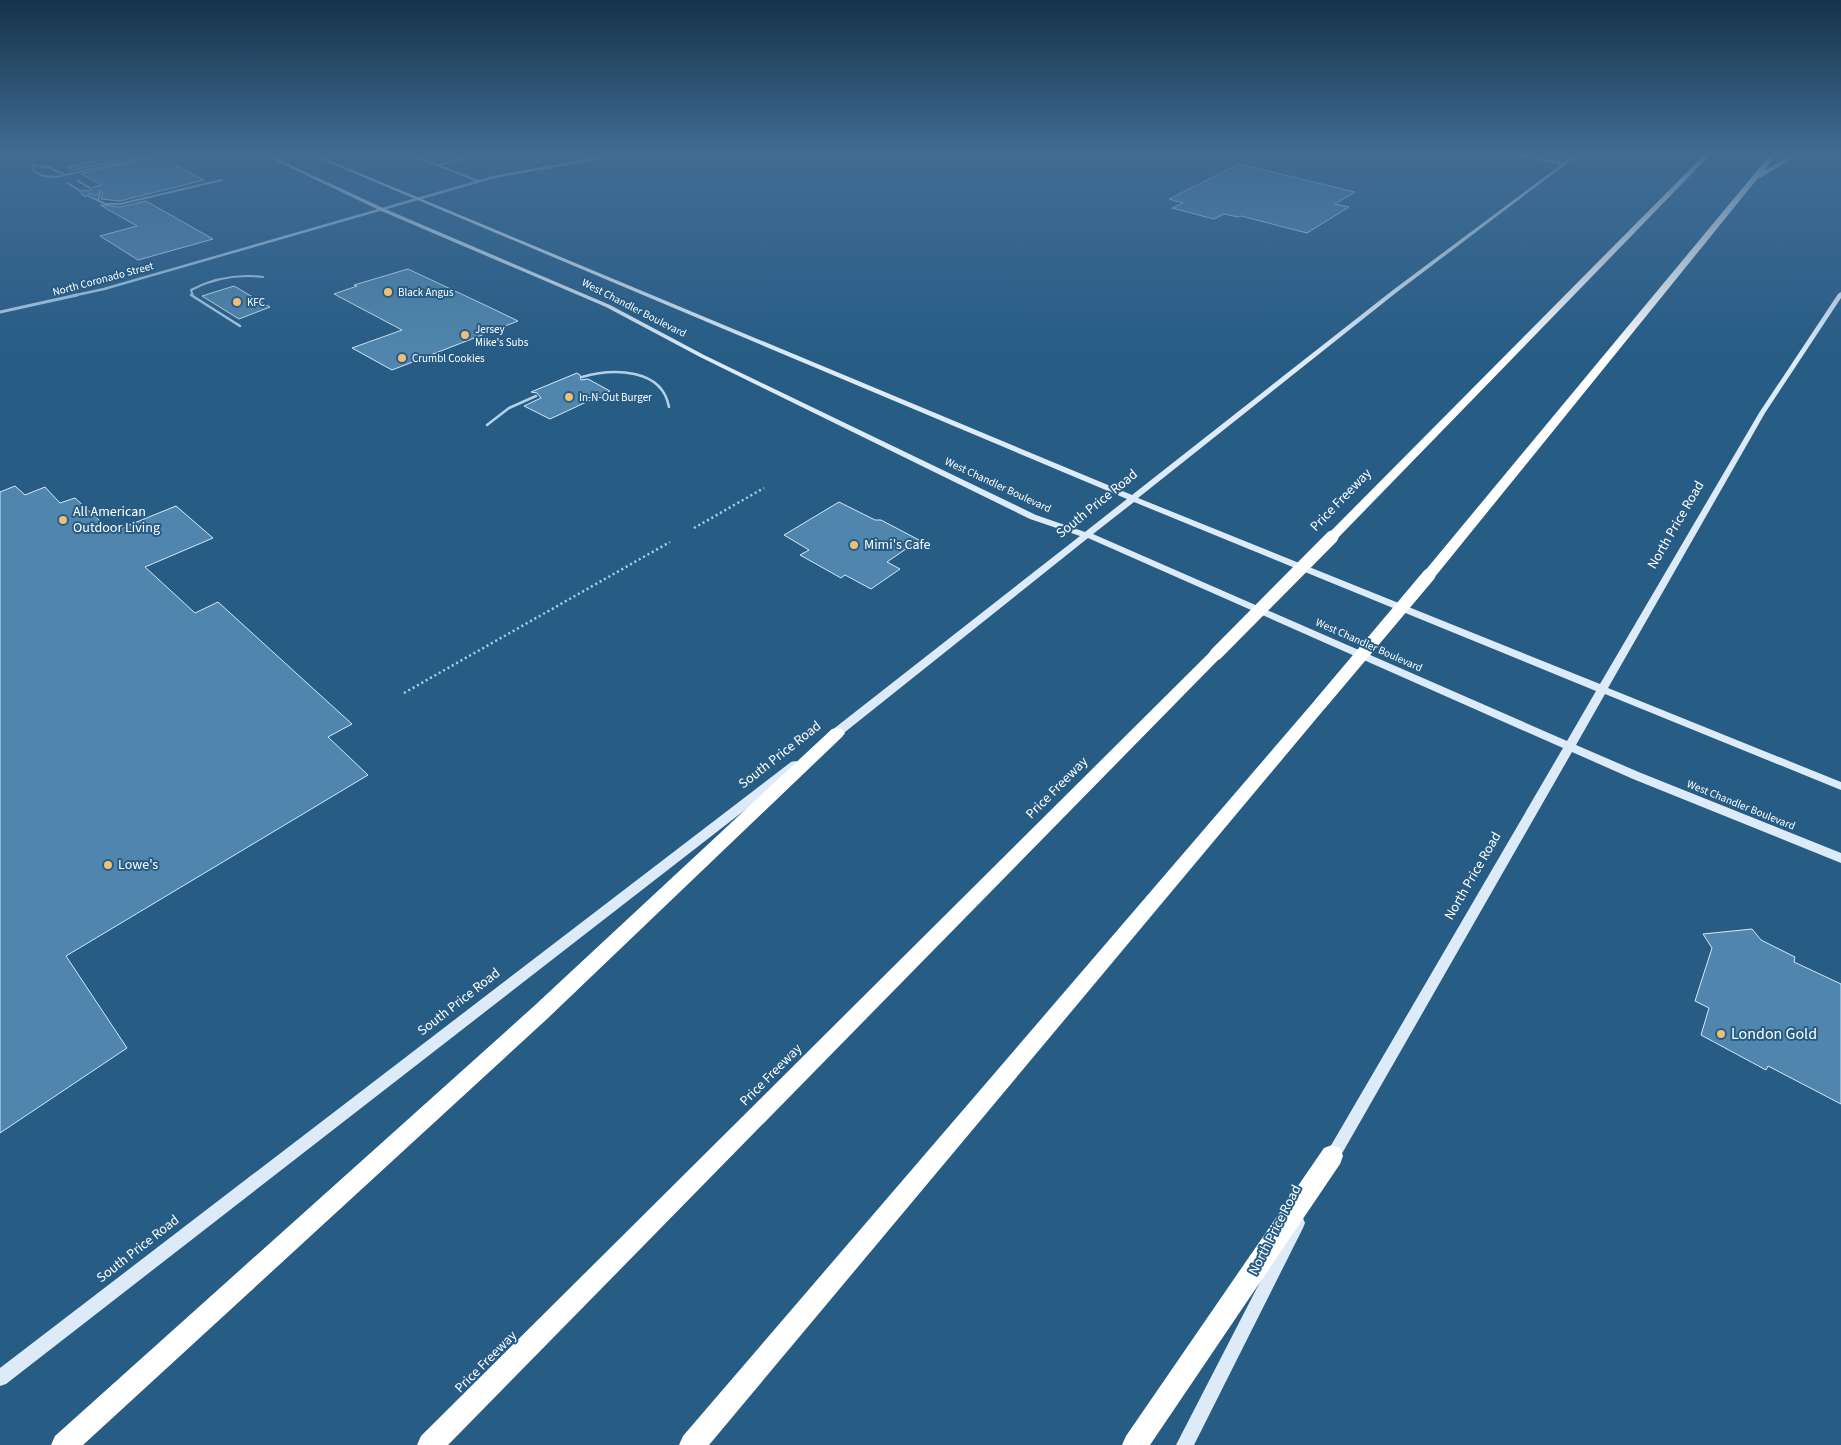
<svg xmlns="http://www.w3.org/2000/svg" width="1841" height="1445" viewBox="0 0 1841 1445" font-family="'Source Sans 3',sans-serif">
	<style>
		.building { fill: #5086ad; stroke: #d6e9f6 }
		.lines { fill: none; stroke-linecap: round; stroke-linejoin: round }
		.path { stroke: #b2d1e8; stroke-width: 2.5; stroke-dasharray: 2 3; stroke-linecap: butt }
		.service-far1 { stroke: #b2d1e8; stroke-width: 2 }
		.service { stroke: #b2d1e8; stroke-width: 2.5 }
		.minor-far1 { stroke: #b2d1e8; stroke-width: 2.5 }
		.minor { stroke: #b2d1e8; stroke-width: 3 }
		.secondary { fill: #dcebf7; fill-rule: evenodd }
		.motorway { fill: #fff; fill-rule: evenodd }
		.motorway-bridge { stroke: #fff; stroke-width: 13 }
		.poi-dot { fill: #f0be78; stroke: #275c85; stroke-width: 2 }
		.labels { text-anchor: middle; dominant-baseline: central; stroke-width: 4; stroke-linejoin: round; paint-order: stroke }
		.far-street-label { font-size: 11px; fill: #fff; stroke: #275c85 }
		.far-poi-label { font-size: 11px; fill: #fff; stroke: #275c85; text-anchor: start }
		.street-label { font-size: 14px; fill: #fff; stroke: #275c85 }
		.poi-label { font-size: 14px; fill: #fff; stroke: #275c85; text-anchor: start }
		.near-poi-label { font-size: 16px; fill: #fff; stroke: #275c85; text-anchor: start }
	</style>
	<rect width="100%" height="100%" fill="#275c85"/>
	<g class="building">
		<path d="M122,155h23l-71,15 -7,-3z"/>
		<path d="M158,156l46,24 -84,21 -19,-2 2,-6 -3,-3 -4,6 -7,-3 -3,4 -5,-3 1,-4 8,1 3,-4 9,-2 -21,-11z"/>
		<path d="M1239,164l116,28 -20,12 14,3 -42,26 -66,-17 -3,1 -14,-3 -10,5 -42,-11 11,-5 -14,-4z"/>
		<path d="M146,201l67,38 -75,21 -38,-24 37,-10 -37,-21 20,2z"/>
		<path d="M408,269l79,37 31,15 -126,49 -40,-22 50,-18 -68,-36 23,-8 -3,-1z"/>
		<path d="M234,286l36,21 -31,12 -37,-23z"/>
		<path d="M577,373l3,2 1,5 7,-1 22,12 -60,28 -26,-13 17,-8 -4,-5 -6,-1z"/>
		<path d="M15,486l10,9 20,-8 15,16 15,-5 37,34 64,-26 37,32 -68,29 50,46 23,-11 134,122 -24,13 40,38 -302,181 61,92 -127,85v-641z"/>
		<path d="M839,502l36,18h6l38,20 -32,22 13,7 -29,20 -26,-14 -4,3 -41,-23 9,-5 -25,-15z"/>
		<path d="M1752,929l9,11 34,17 -1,5 47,22v120l-73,-38 -2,4 -65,-35 8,-27 -14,-7 17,-53 -9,-14z"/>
	</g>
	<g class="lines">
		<g class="path">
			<path d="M694,528l70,-40"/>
			<path d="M404,693l266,-151"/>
		</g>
		<g class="service-far1">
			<path d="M411,155l67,26"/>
			<path d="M33,165l1,6 9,5 13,1 100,-22"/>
			<path d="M33,165l15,2 15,7"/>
			<path d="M439,165l38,-10"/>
			<path d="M78,181l12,7"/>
			<path d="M68,183l12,8"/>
			<path d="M89,196l16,8h15l102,-24"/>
			<path d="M98,200l2,-7"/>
			<path d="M193,296l-2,-6c23,-12 46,-16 72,-13"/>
		</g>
		<g class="service">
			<path d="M191,295l49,31"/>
			<path d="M582,377c31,-9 80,-9 87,30"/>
			<path d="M487,425l22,-17 27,-12"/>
		</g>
		<g class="minor-far1">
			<path d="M1518,155l47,9"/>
			<path d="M72,296l32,-7 390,-112 121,-22"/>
		</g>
		<path class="minor" d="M0,312l77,-17"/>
		<g class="secondary">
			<path d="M264,155h5l114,53 227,97 94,50 332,160 49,17 42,-33 -816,-344h5l816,340 261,-205 181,-135h4l-181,137 -259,206 462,186 159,-271 79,-119 3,-2v6l-76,115 -157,275 233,94v8l-236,-96 -29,51 65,28 200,80v10l-208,-84 -61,-27 -236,412 -5,2 -5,-2 -2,-5 2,-5 237,-406 -475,-210 -253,202h-8l-1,-3 1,-3 253,-198 -50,-17 -330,-162 -94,-50 -227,-97zM1134,502l462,189 -29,50 -474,-207z"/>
			<path d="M795,761l4,1 1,3 -1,3 -793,616 -6,2v-18l791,-606z"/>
			<path d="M1298,1216l5,2 2,5 -2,5 -109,217h-18l117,-227z"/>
		</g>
		<g class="motorway">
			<path d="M1704,155h6l-374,385h-8l-2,-3 2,-3z"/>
			<path d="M1770,155h6l-12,16 26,-16h7l-35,22 -4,1 -324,400h-10l-1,-3 1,-3z"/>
			<path d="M1216,649l7,5 -2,3 -773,788h-31l4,-9 790,-785z"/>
			<path d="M1321,698l7,5 -2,4 -617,738h-30l4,-9 633,-737z"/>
			<path d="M837,728l5,1 3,4 -3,4 -295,282 -464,426h-32l4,-9 478,-429 299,-278z"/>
			<path d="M1332,1145l8,3 3,8 -3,8 -190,281h-28l4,-9 198,-288z"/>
		</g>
		<g class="motorway-bridge">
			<path d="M1216,654l116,-117"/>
			<path d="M1321,703l108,-128"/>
		</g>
	</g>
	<linearGradient id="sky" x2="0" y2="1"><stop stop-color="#153349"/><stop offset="0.43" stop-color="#416c94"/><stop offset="1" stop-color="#416c94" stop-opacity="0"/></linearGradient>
	<rect width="1841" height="357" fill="url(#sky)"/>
	<g class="poi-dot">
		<circle cx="388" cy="292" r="5"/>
		<circle cx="237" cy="302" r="5"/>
		<circle cx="465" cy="335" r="5"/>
		<circle cx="402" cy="358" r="5"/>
		<circle cx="569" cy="397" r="5"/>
		<circle cx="63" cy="520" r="5"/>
		<circle cx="854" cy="545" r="5"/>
		<circle cx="108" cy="865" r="5"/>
		<circle cx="1721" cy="1034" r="5"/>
	</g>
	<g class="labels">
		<g class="far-street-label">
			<text transform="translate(103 279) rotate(-15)">North Coronado Street</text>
			<text transform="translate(634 308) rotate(27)">West Chandler Boulevard</text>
			<text transform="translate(998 485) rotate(25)">West Chandler Boulevard</text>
			<text transform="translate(1369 645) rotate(24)">West Chandler Boulevard</text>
			<text transform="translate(1741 805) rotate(22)">West Chandler Boulevard</text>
		</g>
		<g class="far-poi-label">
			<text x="398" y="292">Black Angus</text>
			<text x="247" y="302">KFC</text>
			<text x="475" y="329">Jersey<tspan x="475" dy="13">Mike's Subs</tspan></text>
			<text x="412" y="358">Crumbl Cookies</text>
			<text x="579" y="397">In-N-Out Burger</text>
		</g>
		<g class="street-label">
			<text transform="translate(1341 500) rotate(-46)">Price Freeway</text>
			<text transform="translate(1097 504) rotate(-39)">South Price Road</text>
			<text transform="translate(1676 525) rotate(-60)">North Price Road</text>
			<text transform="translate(780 755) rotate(-38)">South Price Road</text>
			<text transform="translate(1057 788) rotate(-45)">Price Freeway</text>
			<text transform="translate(1473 876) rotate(-60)">North Price Road</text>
			<text transform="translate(459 1002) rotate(-38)">South Price Road</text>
			<text transform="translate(771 1075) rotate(-45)">Price Freeway</text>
			<text transform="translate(1275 1230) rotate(-63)">North Price Road</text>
			<text transform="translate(138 1249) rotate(-38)">South Price Road</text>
			<text transform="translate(486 1362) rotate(-45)">Price Freeway</text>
		</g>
		<g class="poi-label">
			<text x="73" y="512">All American<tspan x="73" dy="16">Outdoor Living</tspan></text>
			<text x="864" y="545">Mimi's Cafe</text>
			<text x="118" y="865">Lowe's</text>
		</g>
		<g class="near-poi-label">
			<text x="1731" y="1034">London Gold</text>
		</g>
	</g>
</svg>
